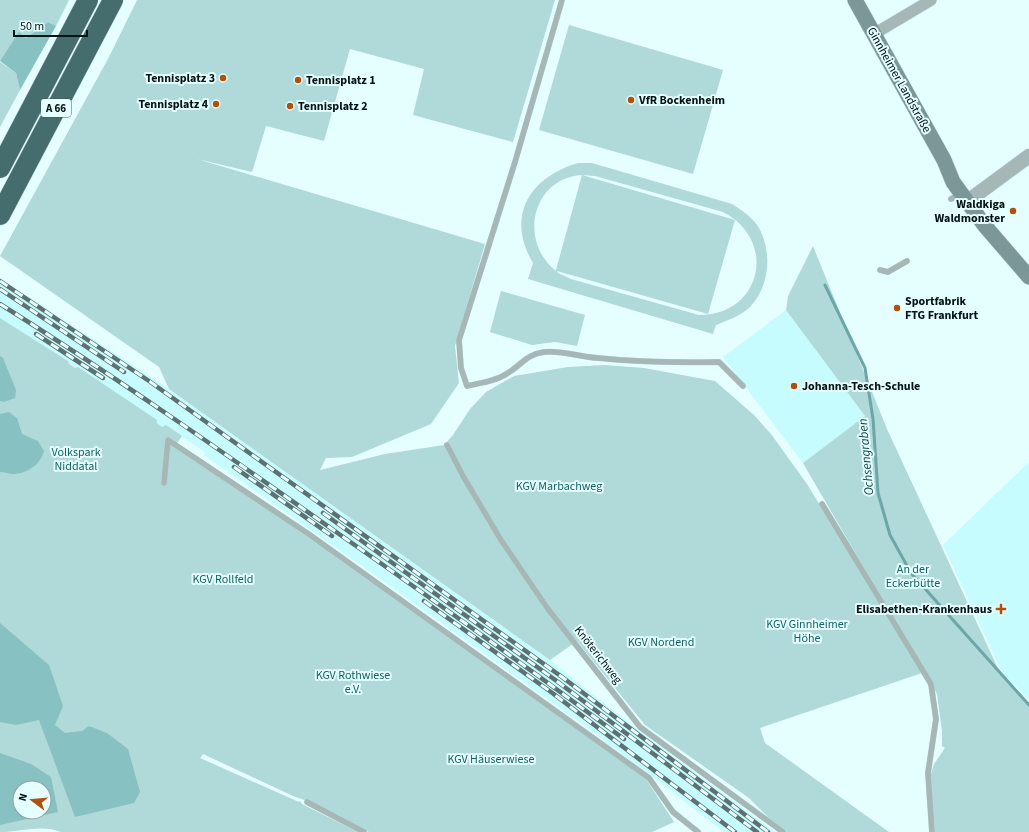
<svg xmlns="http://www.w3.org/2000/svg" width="1029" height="832" viewBox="0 0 1029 832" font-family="'Source Sans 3',sans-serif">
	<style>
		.built { fill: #c6fcfd }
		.green { fill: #b0d9d9; fill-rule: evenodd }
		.forest { fill: #88c1c2; fill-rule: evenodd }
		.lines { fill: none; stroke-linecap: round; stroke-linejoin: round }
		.stream { stroke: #6da6a7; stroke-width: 3 }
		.service-casing { stroke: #c1d8d9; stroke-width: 6 }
		.minor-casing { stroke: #c1d8d9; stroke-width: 12 }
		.tertiary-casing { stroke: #c1d8d9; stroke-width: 15 }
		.secondary-casing { stroke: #c1d8d9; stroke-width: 16 }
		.motorway-casing { stroke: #c1d8d9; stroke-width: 21 }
		.service { stroke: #a5b7b7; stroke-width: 5.5 }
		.minor { stroke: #a5b7b7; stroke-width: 11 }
		.tertiary { stroke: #a5b7b7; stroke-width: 14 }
		.secondary { stroke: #7c9798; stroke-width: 15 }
		.motorway { stroke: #456d6e; stroke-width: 20 }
		.rail-casing { stroke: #5e7172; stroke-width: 4.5 }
		.rail { stroke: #e5feff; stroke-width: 3; stroke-dasharray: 9; stroke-linecap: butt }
		.poi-dot { fill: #b1500d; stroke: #e5feff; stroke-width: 1.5 }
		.labels { text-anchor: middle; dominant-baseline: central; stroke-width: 4; stroke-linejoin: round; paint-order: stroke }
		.shield { fill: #e5feff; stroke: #485a5a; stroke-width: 1 }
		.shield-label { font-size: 11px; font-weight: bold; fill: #041314 }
		.poi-label { font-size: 12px; font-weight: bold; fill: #041314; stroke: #e5feff; text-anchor: start }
		.street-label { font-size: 12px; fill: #041314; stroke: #e5feff }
		.park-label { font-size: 12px; fill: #146264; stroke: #e5feff }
		.water-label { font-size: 13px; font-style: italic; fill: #114647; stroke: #e5feff }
	</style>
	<rect width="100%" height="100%" fill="#e5feff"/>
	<g class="built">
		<path d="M0,278l169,111 381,271 83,66 142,106h-51l-111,-85 -6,-2 -3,-5 -225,-162 -168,-118 -7,-5 1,-3 -39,-26 -4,1 -5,-4 -1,-3 -78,-53 -3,1 -6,-4 -1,-3 -68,-43z"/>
		<path d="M786,310l79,106 -62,47 -80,-106z"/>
		<path d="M1029,462v237l-26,-25 -60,-129z"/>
	</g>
	<g class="green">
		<path d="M0,0h69l-13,26 -8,-4 -22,16 -7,-5 -19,28z"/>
		<path d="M137,0h418l-42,142 -100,-27 11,-46 -74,-20 -26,92 -58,-15 -14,46 -55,-13 288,85 -30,102 4,37 -28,41 -79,33 -26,1 -6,12 65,-16 59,-9 9,-10 17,-26 16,-17 28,-16 54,-9 37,-2 39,3 71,13 39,34 17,19 36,50 115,189 -162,55 5,15 124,89h-102l-18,-14 -20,-20 -104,-73 -68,-84 -27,19 -381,-271 -10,-22 -159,-111 109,-199z"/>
		<path d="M569,25l154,45 -30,104 -154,-44z"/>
		<path d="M0,62l16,11 4,17 -20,37z"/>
		<path d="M578,163h14l140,41c9,6 21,13 27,24 13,24 11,57 -8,78 -10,10 -23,14 -35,19l-3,9 -185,-55 5,-16c-28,-47 -3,-86 45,-100zM582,175l13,1 128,36c55,28 39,103 -24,103l-128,-36 -13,-6 -1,-2 151,43 27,-94zM582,175l-26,95v1c-38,-30 -24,-93 26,-96z"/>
		<path d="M813,246l74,183 114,246 28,28v129h-94l-5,-55 4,-13 11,-16 -3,-2v-15l-5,-37 -134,-231 62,-47 -79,-106 2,-14z"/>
		<path d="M501,291l84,24 -8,31 -22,-4 -23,3 -42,-13z"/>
		<path d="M0,318l68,43 1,3 6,4 3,-1 79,53v3l5,4 4,-2 16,11 -7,10 130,89 341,244 28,43 -22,10h-283l-59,-30 -17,-6 -90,-42 -3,4 99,44 1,-1 2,3 56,28h-297c-18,-8 -42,0 -61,0zM20,788h24v24h-24z"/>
	</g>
	<g class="forest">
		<path d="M48,22l8,4 -36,64 -4,-17 -16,-12 19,-29 7,6z"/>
		<path d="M0,356l3,2 13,32 -1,8 -11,4 -4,-1z"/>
		<path d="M9,412l8,6 5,16 16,7 6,10c-3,13 -17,23 -31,23 -4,0 -9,-2 -13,-2v-58z"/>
		<path d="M0,623l49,42 14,41 -8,19 10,8 17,-2 7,-5 18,7 21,16 12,43 -6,11 -59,14 -36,-97 -23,5 -16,-3z"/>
		<path d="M0,753l31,11 20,13 7,35 -58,13zM20,788h24v24h-24z"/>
	</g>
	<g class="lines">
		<path class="stream" d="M825,285l40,83 8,51 5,74 12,42 21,38 118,132"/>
		<defs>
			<g id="service">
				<path d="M562,0l-47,162 -56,178 2,28 6,18c14,-3 29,-5 41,-13 13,-8 19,-19 36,-21 18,-2 35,5 54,6 41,4 81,5 121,4l24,24"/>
				<path d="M951,199l10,-5"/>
				<path d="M880,270l8,2 19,-11"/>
				<path d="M447,445l16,31 38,64 47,69 92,118 143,105"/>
				<path d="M164,483l4,-43 142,95 339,243 24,34 25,20"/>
				<path d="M822,504l109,180 5,35 -8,54 4,59"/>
				<path d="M307,802l57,30"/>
			</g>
			<path id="minor" d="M874,34l57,-34"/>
			<path id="tertiary" d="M968,201l61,-45"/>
			<path id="secondary" d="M855,0l89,160 9,22 32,44 44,51"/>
			<g id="motorway">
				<path d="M0,168l88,-168"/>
				<path d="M0,215l113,-215"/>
			</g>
		</defs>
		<use href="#service" class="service-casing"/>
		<use href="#minor" class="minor-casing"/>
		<use href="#tertiary" class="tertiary-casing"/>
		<use href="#secondary" class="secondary-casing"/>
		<use href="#motorway" class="motorway-casing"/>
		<use href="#service" class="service"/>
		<use href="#minor" class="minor"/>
		<use href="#tertiary" class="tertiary"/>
		<use href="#secondary" class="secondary"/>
		<use href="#motorway" class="motorway"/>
		<defs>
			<g id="rail">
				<path d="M0,281l149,100 413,296 206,155"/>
				<path d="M0,289l124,83"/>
				<path d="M0,304c116,73 227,151 339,230 96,67 191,135 285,205"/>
				<path d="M36,334l67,44"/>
				<path d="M234,467l98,69"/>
				<path d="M323,513l235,169 199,150"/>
				<path d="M424,601l127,91 184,140"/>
			</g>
		</defs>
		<use href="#rail" class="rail-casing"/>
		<use href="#rail" class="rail"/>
	</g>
	<g class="poi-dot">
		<circle cx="223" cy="78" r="4"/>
		<circle cx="298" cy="80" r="4"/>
		<circle cx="631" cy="100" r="4"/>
		<circle cx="216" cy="104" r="4"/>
		<circle cx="290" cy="106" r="4"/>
		<circle cx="1013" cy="211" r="4"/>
		<circle cx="897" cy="308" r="4"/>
		<circle cx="794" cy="386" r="4"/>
		<path d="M999 603h4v4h4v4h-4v4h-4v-4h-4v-4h4z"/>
	</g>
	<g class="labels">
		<rect class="shield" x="41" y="99" width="30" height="18" rx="3"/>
		<g class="shield-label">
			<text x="56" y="108">A 66</text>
		</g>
		<g class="poi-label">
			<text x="215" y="78" text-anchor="end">Tennisplatz 3</text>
			<text x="306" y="80">Tennisplatz 1</text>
			<text x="639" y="100">VfR Bockenheim</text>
			<text x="208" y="104" text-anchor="end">Tennisplatz 4</text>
			<text x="298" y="106">Tennisplatz 2</text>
			<text x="1005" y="204" text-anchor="end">Waldkiga<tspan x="1005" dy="14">Waldmonster</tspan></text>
			<text x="905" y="301">Sportfabrik<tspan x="905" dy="14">FTG Frankfurt</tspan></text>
			<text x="802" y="386">Johanna-Tesch-Schule</text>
			<text x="992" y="609" text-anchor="end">Elisabethen-Krankenhaus</text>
		</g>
		<g class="street-label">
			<text transform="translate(899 80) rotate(61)">Ginnheimer Landstraße</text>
			<text transform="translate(598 655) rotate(52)">Knöterichweg</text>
		</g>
		<g class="park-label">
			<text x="76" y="452">Volkspark<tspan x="76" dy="14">Niddatal</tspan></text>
			<text x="559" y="486">KGV Marbachweg</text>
			<text x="913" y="569">An der<tspan x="913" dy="14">Eckerbütte</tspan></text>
			<text x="223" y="579">KGV Rollfeld</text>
			<text x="807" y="624">KGV Ginnheimer<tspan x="807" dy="14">Höhe</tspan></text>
			<text x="661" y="642">KGV Nordend</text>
			<text x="353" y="675">KGV Rothwiese<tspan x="353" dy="14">e.V.</tspan></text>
			<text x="491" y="759">KGV Häuserwiese</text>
		</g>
		<g class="water-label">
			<text transform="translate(866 457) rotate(-95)">Ochsengraben</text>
		</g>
	</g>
	<g transform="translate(32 800) rotate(286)"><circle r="19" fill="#e5feff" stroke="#8ba0a1"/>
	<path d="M0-3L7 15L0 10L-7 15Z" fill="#b1500d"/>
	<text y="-6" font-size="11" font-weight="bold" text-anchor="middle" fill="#041314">N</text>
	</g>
	<path d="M14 30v6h73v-6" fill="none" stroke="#041314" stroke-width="2"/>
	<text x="20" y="30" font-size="12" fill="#041314" stroke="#e5feff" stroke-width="3" paint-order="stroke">50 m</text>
</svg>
